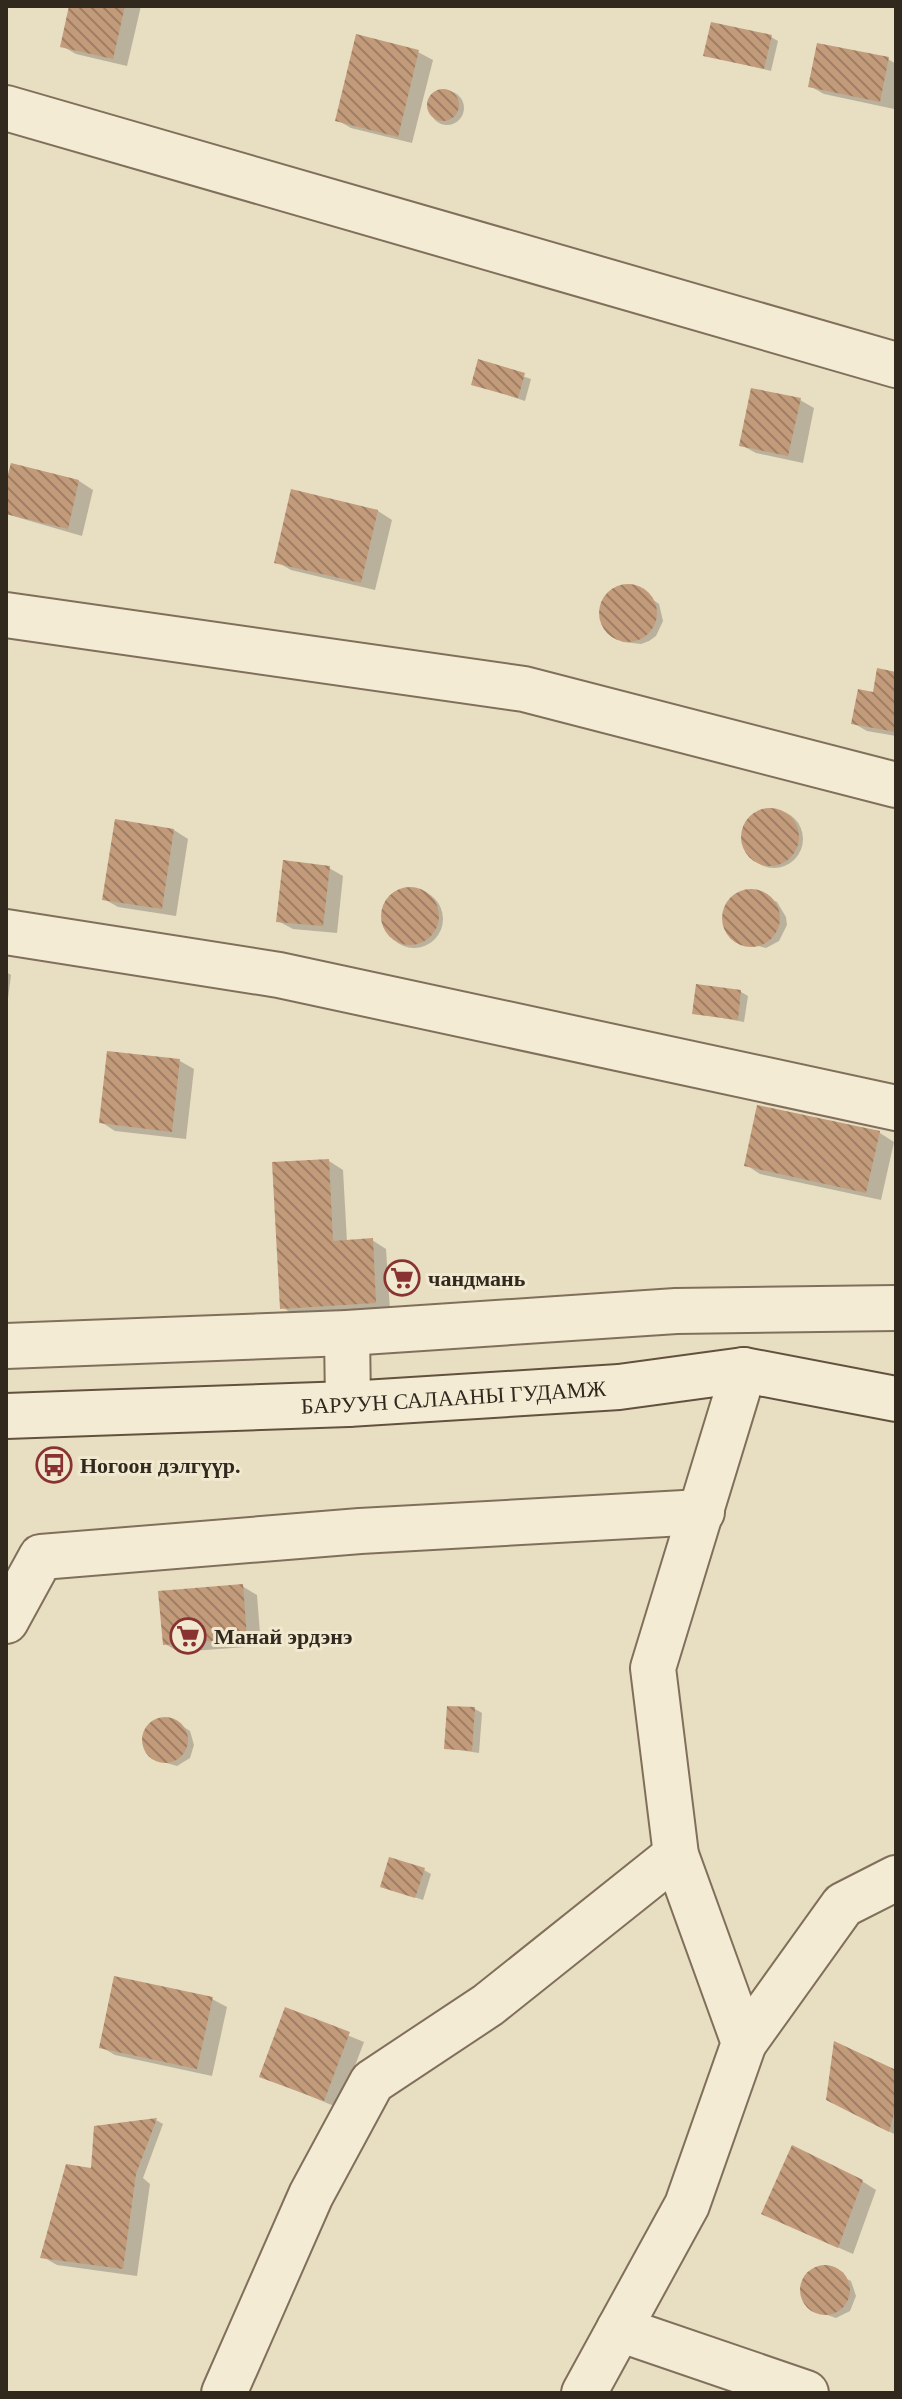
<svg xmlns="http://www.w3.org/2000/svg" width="902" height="2399" viewBox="0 0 902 2399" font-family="'Times New Roman',serif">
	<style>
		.shadow { fill: #0003 }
		.building { fill: url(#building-back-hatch) }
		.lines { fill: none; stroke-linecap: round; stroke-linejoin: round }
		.minor-casing { stroke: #80705b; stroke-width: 48 }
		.secondary-casing { stroke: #62513e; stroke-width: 48 }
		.minor { stroke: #f4ebd4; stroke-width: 44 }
		.secondary { stroke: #f4ebd4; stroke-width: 44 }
		.labels { text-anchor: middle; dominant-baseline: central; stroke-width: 6; stroke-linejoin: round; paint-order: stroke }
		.poi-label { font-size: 22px; font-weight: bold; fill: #31281e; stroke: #f1e8d0; text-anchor: start }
		.street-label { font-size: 22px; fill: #31281e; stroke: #f1e8d0 }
	</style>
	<defs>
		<pattern id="building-back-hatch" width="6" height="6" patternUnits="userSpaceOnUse" patternTransform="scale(2)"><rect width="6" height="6" fill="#c29b7b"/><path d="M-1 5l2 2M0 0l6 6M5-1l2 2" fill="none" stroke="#9e7e64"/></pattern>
	</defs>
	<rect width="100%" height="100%" fill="#e8dec2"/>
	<g class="shadow">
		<path d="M71,6h70l-14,60 -51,-12 -14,-8z"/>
		<path d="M771,37l7,4 -7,30 -65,-16z"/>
		<path d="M418,52l15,8 -21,83 -61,-15 -14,-8z"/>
		<path d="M888,59l8,5 -2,45 -70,-15 -14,-8z"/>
		<circle cx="447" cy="108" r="17"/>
		<path d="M480,362l51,17 -6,22 -52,-17z"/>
		<path d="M800,400l14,8 -11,55 -47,-10 -15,-8z"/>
		<path d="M79,481l14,9 -11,46 -76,-22v-24z"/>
		<path d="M293,491l85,20 14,9 -17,70 -84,-20 -14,-8z"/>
		<path d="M620,588h17l22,16 4,17 -7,15 -7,5 -8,3 -18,-2 -8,-5 -14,-22 4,-17z"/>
		<path d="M896,674v62l-29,-5 -14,-8z"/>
		<circle cx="774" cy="839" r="29"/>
		<path d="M174,830l14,9 -12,77 -58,-9 -14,-8z"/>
		<path d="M329,868l14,8 -6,57 -44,-4 -15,-8z"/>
		<circle cx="414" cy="919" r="29"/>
		<path d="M752,891l25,11 9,15 1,8 -8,16 -13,7 -27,-7 -7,-5 -7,-16 4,-17 15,-11z"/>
		<path d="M6,972l5,3 -5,39z"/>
		<path d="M741,992l7,4 -4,26 -50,-9z"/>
		<path d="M180,1061l14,8 -8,70 -71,-8 -14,-9z"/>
		<path d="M758,1107l122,26 14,9 -13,58 -121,-26 -14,-9z"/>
		<path d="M329,1161l14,9 4,72 25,-2 14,9 4,61 -94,6 -14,-9z"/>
		<path d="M242,1586l15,9 4,51 -82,6 -14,-8z"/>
		<path d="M475,1709l7,4 -3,40 -33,-5z"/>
		<path d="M162,1719l14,3 14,9 4,14 -4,13 -13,8 -21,-6 -12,-16 1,-13z"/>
		<path d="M424,1870l7,4 -8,26 -41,-14z"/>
		<path d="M212,1999l15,8 -15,69 -97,-21 -14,-8z"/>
		<path d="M286,2010l78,32 -25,66 -78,-32z"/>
		<path d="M896,2072v63l-53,-27z"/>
		<path d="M156,2120l7,4 -20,54 7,6 -13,92 -80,-11 -14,-8 50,-87 3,-42z"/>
		<path d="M862,2181l14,9 -23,64 -75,-33z"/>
		<path d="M824,2267l27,14 5,15 -6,15 -14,7 -23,-8 -6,-5 -5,-15 4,-13z"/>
	</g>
	<g class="building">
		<path d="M69,6h56l-12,53 -53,-12z"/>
		<path d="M711,22l61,13 -8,34 -61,-13z"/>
		<path d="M356,34l63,16 -21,87 -63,-16z"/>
		<path d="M817,43l72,14 -9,45 -72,-15z"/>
		<circle cx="443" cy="105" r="16"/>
		<path d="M478,359l47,14 -7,25 -47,-13z"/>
		<path d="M751,388l50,10 -13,58 -49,-10z"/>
		<path d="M11,463l68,17 -11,49 -62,-15v-33z"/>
		<path d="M291,489l87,21 -17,73 -87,-20z"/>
		<circle cx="628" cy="613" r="29"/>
		<path d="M877,668l19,4v60l-45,-8 7,-35 15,3z"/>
		<circle cx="770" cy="837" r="29"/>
		<path d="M115,819l59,10 -12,80 -60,-9z"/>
		<path d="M283,860l47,6 -7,60 -47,-4z"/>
		<circle cx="410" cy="916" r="29"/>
		<circle cx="751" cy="918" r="29"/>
		<path d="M696,984l45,6 -3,30 -46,-6z"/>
		<path d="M107,1051l73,8 -8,73 -73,-9z"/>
		<path d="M757,1105l123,26 -14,62 -122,-27z"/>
		<path d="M329,1159l4,82 40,-3 3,65 -96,6 -8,-147z"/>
		<path d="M243,1584l4,54 -84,7 -5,-54z"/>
		<path d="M447,1706l28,1 -3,44 -28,-2z"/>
		<circle cx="165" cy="1740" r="23"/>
		<path d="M389,1857l36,11 -10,30 -35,-11z"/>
		<path d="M114,1976l99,21 -16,72 -98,-21z"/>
		<path d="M285,2007l65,25 -26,69 -65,-24z"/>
		<path d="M834,2041l62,29v35l-7,27 -63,-32z"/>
		<path d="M157,2118l-21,56 -13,95 -83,-11 26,-94 25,4 3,-42z"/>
		<path d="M792,2145l71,35 -25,68 -77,-34z"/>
		<circle cx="825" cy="2290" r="25"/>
	</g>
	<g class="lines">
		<defs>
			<g id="minor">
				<path d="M6,108l890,257"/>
				<path d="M6,615l518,74 372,96"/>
				<path d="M6,932l273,43 617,133"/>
				<path d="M347,1333l1,71"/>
				<path d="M6,1346l341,-13 329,-22 220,-3"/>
				<path d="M6,1621l35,-64 319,-26 342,-19"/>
				<path d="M744,2043l99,-138 53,-27"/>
				<path d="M619,2329l187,64"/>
				<path d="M224,2393l87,-198 61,-113 116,-77 188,-150"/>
				<path d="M584,2393l103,-188 57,-162 -68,-188 -23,-187 91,-298"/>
			</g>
			<g id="secondary">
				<path id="s1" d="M6,1416l342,-12 271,-17 125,-17 152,29"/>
			</g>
		</defs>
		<use href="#minor" class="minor-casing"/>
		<use href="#secondary" class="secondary-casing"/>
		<use href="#minor" class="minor"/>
		<use href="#secondary" class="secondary"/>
	</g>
	<defs>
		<symbol id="supermarket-ring" viewBox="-11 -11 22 22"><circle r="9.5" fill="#f1e8d0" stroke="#883332" stroke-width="1.5"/><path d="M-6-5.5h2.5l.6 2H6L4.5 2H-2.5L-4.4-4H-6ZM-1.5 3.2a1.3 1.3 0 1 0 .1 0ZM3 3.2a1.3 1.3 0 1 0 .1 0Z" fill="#883332"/></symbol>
		<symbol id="bus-ring" viewBox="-11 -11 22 22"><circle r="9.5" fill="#f1e8d0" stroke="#883332" stroke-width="1.5"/><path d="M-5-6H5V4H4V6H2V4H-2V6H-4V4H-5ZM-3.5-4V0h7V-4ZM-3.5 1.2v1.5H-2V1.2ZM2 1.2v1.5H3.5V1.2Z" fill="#883332"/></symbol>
	</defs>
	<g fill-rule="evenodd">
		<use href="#supermarket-ring" x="382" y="1258" width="40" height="40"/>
		<use href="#bus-ring" x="34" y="1445" width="40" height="40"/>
		<use href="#supermarket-ring" x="168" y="1616" width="40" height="40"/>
	</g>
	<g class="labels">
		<g class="poi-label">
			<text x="428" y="1278">чандмань</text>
			<text x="80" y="1465">Ногоон дэлгүүр.</text>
			<text x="214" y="1636">Манай эрдэнэ</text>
		</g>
		<g class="street-label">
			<text stroke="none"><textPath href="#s1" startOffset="448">БАРУУН САЛААНЫ ГУДАМЖ</textPath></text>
		</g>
	</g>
	<rect width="902" height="2399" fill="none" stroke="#31281e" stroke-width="16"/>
</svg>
